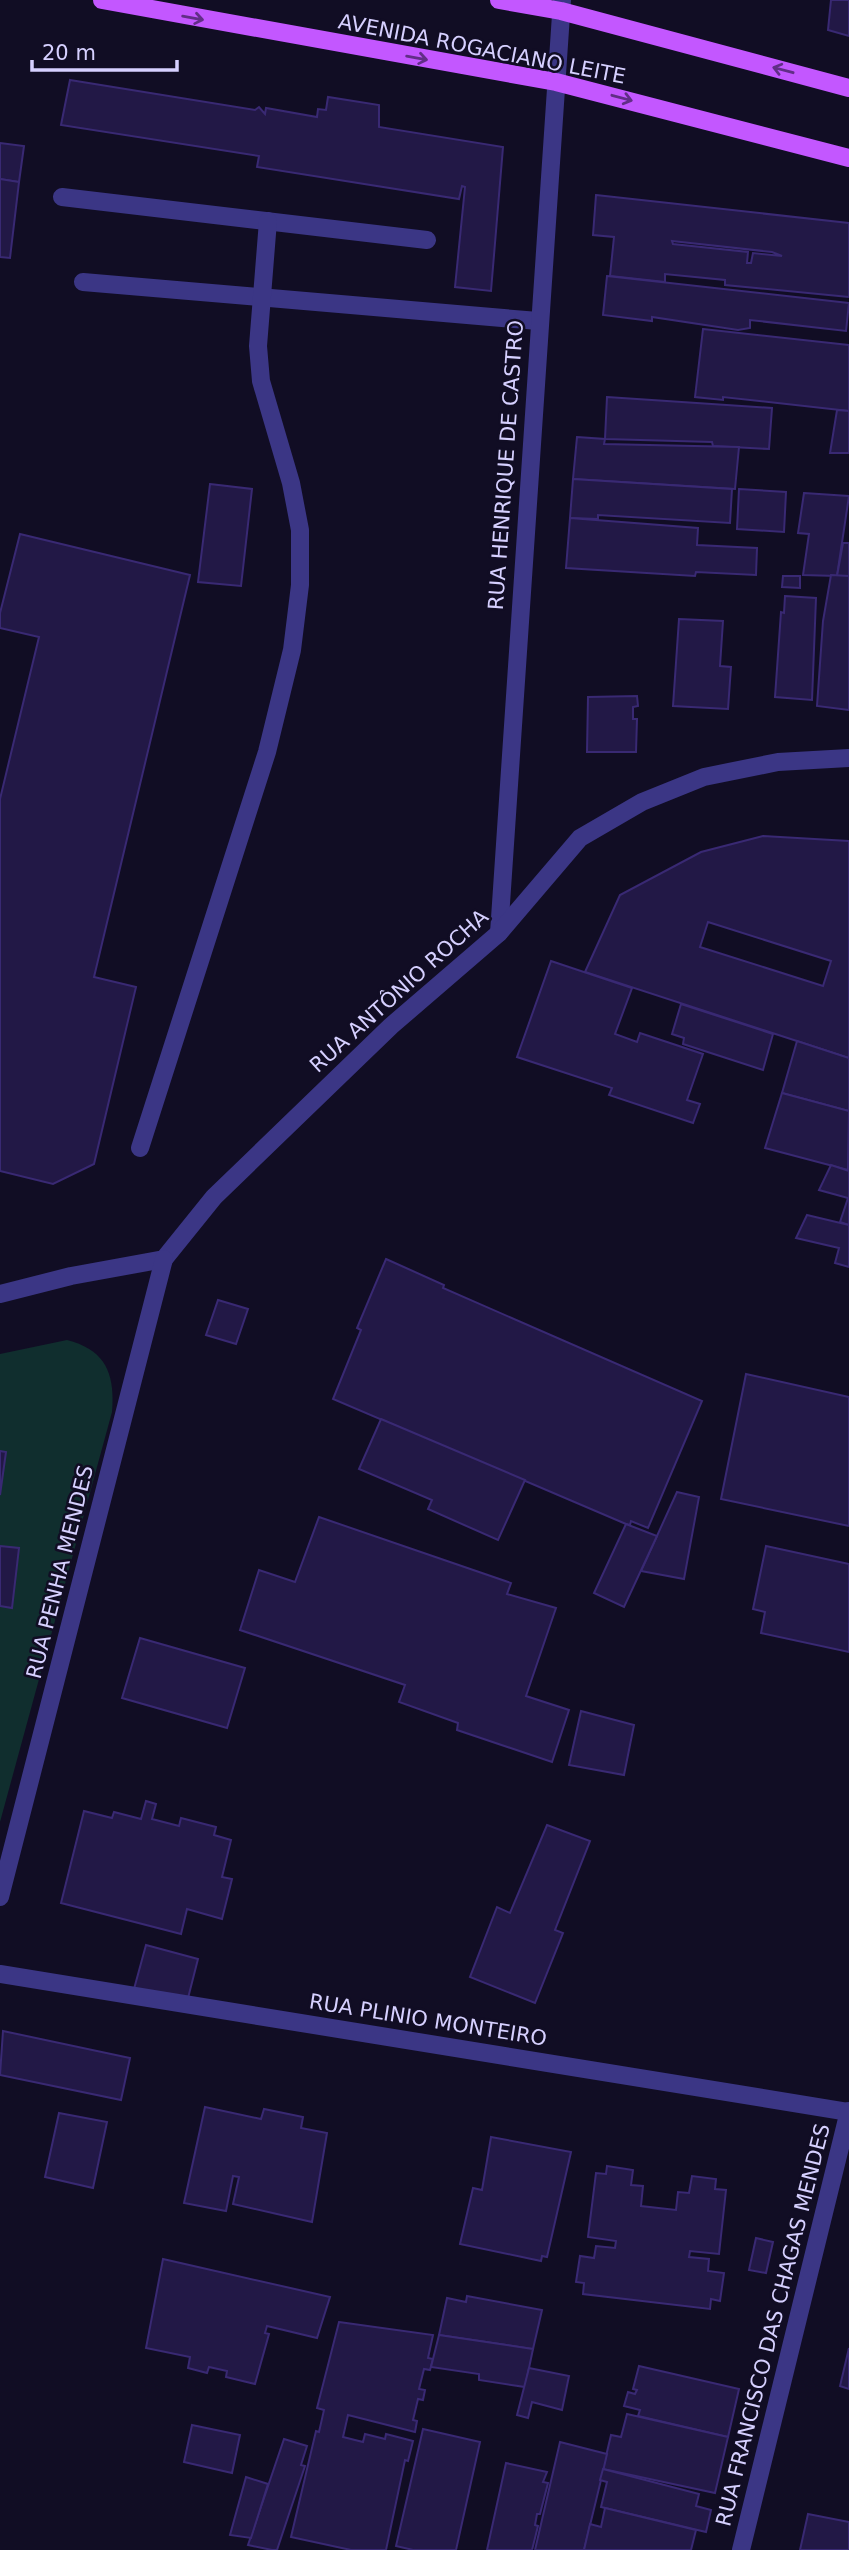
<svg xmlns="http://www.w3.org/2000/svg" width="849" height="2550" viewBox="0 0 849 2550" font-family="'DejaVu Sans',sans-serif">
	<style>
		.green { fill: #102e2e }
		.building { fill: #221846; stroke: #392973; stroke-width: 2; fill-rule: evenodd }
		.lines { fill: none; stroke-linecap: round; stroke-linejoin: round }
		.lane { stroke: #3b3685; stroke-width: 18 }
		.street { stroke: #3b3685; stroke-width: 18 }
		.primary { stroke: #c357ff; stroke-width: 18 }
		.oneway { stroke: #612e87 }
		.labels { text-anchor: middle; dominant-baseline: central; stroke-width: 5; stroke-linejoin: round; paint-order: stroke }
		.street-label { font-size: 21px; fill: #d6d0ff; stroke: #110d24 }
	</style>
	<rect width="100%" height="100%" fill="#110d24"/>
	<path class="green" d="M67,1340c39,10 48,34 45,72l-112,410v-468z"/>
	<g class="building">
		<path d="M831,0h18v36l-21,-6z"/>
		<path d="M70,80l185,30 4,-3 6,7 1,-6 51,9 1,-8 8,1 2,-13 51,8v22l124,20 -12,144 -36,-4 10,-100 -3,-1 -3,13 -202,-32 2,-11 -198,-31z"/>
		<path d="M0,143l24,3 -5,36 -19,-3z"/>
		<path d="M0,179l19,3 -9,76 -10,-1z"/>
		<path d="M596,195l253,28v74l-124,-12v-5l-60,-6v8l-55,-6 4,-39 -21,-2zM672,241l100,11 10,4 -29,-3 -2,10h-4l1,-11 -75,-8z"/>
		<path d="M607,276l242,27 -3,28 -96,-11v8l-12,2 -86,-13v4l-49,-6z"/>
		<path d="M703,329l146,16v66l-126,-14v3l-28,-3z"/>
		<path d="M607,397l165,11 -3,41 -56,-3 -1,-4 -107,-3z"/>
		<path d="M837,410l12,1v42h-19z"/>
		<path d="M577,437l28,2 -1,5 135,3 -4,42 -162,-10z"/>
		<path d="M573,479l159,10 -2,34 -132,-8v4l-28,-1z"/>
		<path d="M210,484l42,5 -11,97 -43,-4z"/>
		<path d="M739,489l47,3 -2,40 -47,-3z"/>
		<path d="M804,493l45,3 -12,80 -34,-1 6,-41 -11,-1z"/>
		<path d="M570,518l128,10 -1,17 60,3 -1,27 -60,-3 -1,4 -129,-8z"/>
		<path d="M20,534l170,41 -96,402 42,10 -42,177 -41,20 -53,-13v-372l39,-162 -39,-9v-15z"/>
		<path d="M843,543h6v33h-12z"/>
		<path d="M831,575l18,1v134l-32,-4 6,-85z"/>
		<path d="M783,576h17v12l-18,-1z"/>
		<path d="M785,596l31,2 -4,102 -37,-3 6,-85 3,1z"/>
		<path d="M679,619l44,2 -3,45 11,1 -3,42 -55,-3z"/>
		<path d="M637,696l1,10 -5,1v12h4l-1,33h-49l1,-55z"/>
		<path d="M763,836l86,5v217l-264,-86 35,-77 81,-43zM708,922l123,39 -8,25 -123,-39z"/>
		<path d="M551,961l81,27 -17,46 22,8 3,-9 63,21 -16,46 13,4 -7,19 -84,-28 3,-7 -95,-31z"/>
		<path d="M681,1004l92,30 -10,36 -80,-26 1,-6 -12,-4z"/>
		<path d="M797,1041l52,17v53l-67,-18z"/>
		<path d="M782,1093l67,18 -1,59 -83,-22z"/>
		<path d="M831,1165l18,6v54l-9,-3 8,-24 -29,-8z"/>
		<path d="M807,1215l42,10v42l-14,-4 4,-15 -43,-10z"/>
		<path d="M386,1259l58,26 -1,3 259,113 -54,127 -17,-7 -1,4 -4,-1 -293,-125 28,-69 -4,-2z"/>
		<path d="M218,1300l30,9 -12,35 -30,-9z"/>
		<path d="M746,1374l103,23v129l-128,-27z"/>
		<path d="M381,1419l144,61 -27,60 -70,-31 4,-9 -73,-31z"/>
		<path d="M0,1451l6,1 -6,43z"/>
		<path d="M677,1492l22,5 -15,82 -43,-8z"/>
		<path d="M319,1517l192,66 -4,11 49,14 -30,88 43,14 -17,52 -95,-32 1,-7 -59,-21 6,-17 -165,-55 19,-60 36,12z"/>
		<path d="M626,1524l31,12 -33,71 -30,-14z"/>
		<path d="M0,1546l19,2 -7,60 -12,-2z"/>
		<path d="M766,1546l83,18v88l-88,-19 4,-21 -12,-3z"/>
		<path d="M140,1638l105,30 -18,60 -105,-30z"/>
		<path d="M581,1711l53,14 -10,50 -55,-10z"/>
		<path d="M146,1801l10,3 -4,15 27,7 2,-8 35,9 -2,8 17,5 -9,37 10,2 -10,40 -35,-10 -6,25 -120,-31 23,-92 28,7 2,-6 27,7z"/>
		<path d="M547,1825l43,16 -35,89 8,3 -28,70 -65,-26 27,-70 13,6z"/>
		<path d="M146,1945l52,14 -11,43 -53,-13z"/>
		<path d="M3,2031l127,27 -9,42 -121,-25z"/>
		<path d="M205,2107l56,12 3,-10 39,8 -2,11 26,5 -15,89 -79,-18 6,-27 -6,-1 -7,35 -42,-8z"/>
		<path d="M59,2113l48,9 -14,66 -48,-11z"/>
		<path d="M491,2137l80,15 -24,105 -5,-1 -1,5 -81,-17 13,-56 9,2z"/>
		<path d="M607,2166l26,4 -2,15 12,1 -2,20 35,4 2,-18 11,1 3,-17 24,3 -1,10 11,1 -7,64 -29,-3 -1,6 20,2 -1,12 16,2 -4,28 -9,-2 -1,10 -127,-15 1,-11 -8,-1 4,-26 14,2 2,-12 19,2 1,-7 -28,-4 8,-64 10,1z"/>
		<path d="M756,2238l17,4 -7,31 -17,-3z"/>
		<path d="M163,2259l167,38 -13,41 -50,-12 -2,7 4,1 -14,50 -29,-7 1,-6 -18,-4 -2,6 -19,-5 2,-11 -44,-9z"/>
		<path d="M467,2296l75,14 -9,39 -94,-14 8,-37 19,4z"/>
		<path d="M339,2322l94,13 -5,23 5,1 -3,11 -6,-1 -5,20 6,1 -2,10 -5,-1 -5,21 4,1 -2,11 -67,-17 -5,22 20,5 2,-8 20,5 1,-5 27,7 -5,20 -3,-1 -19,90h-35l-60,-13 25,-106 3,1 5,-22 -7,-2z"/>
		<path d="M439,2335l94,14 -8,38 -46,-7v-6l-48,-7z"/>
		<path d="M849,2348v41l-9,-3z"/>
		<path d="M639,2366l100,23 -11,48 -90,-21 2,-6 -16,-4 4,-14 7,2 2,-4 -4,-1z"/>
		<path d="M529,2368l40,8 -7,34 -30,-8 -4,16 -11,-3z"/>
		<path d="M627,2414l101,23 -13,56 -112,-24 8,-34 10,2z"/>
		<path d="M192,2425l48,10 -8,38 -48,-11z"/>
		<path d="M423,2429l57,13 -24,108h-43l-17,-4z"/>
		<path d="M284,2439l23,7 -6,19 4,1 -28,84h-5l-24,-5z"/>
		<path d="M560,2442l47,12 -6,26 -17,70h-49z"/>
		<path d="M506,2463l41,9 -4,10 5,1 -8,31h-3l-2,11 3,1 -6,24h-45z"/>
		<path d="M603,2469l96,25 -3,12 15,4 -5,22 -105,-25 6,-25 -7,-2z"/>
		<path d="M246,2477l22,7 -17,54 -21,-3z"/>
		<path d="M605,2508l91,22 -5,20h-107l6,-26 11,3z"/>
		<path d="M808,2514l41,8v28h-49z"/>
	</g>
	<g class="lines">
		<g class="lane">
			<path d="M62,197l365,43"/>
			<path d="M83,282l455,39"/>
			<path d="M140,1148l127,-396 25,-102 8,-65v-55l-9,-47 -30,-102 -3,-35 10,-125"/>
		</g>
		<g class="street">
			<path d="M499,933l63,-933"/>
			<path d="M0,1294l71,-18 93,-17 50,-62 177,-171 108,-93 81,-95 62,-36 62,-25 74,-15 71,-4"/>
			<path d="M0,1897l164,-638"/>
			<path d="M0,1974l849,138"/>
			<path d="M741,2550l108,-439"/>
		</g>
		<g class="primary">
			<path d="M102,0l454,82 293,76"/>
			<path d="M499,0l62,11 288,77"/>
		</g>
	</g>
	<defs><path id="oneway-shaft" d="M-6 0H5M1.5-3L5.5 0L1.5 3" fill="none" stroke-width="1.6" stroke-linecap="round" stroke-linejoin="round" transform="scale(1.75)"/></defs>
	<g class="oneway">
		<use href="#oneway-shaft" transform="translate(193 18) rotate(10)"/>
		<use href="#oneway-shaft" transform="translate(417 58) rotate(10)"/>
		<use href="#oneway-shaft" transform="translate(783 70) rotate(-165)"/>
		<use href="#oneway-shaft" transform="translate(622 98) rotate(15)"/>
	</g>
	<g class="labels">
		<g class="street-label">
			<text transform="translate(482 49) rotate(11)">AVENIDA ROGACIANO LEITE</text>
			<text transform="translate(506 465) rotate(-86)">RUA HENRIQUE DE CASTRO</text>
			<text transform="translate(399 991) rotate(-42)">RUA ANTÔNIO ROCHA</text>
			<text transform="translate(60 1572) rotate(-76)">RUA PENHA MENDES</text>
			<text transform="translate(428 2020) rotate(9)">RUA PLINIO MONTEIRO</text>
			<text transform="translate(773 2325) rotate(-76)">RUA FRANCISCO DAS CHAGAS MENDES</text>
		</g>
	</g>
	<path d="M32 60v10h145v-10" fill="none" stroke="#d6d0ff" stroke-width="3.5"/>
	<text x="42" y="60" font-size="21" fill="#d6d0ff" stroke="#110d24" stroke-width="5" paint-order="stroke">20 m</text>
</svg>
